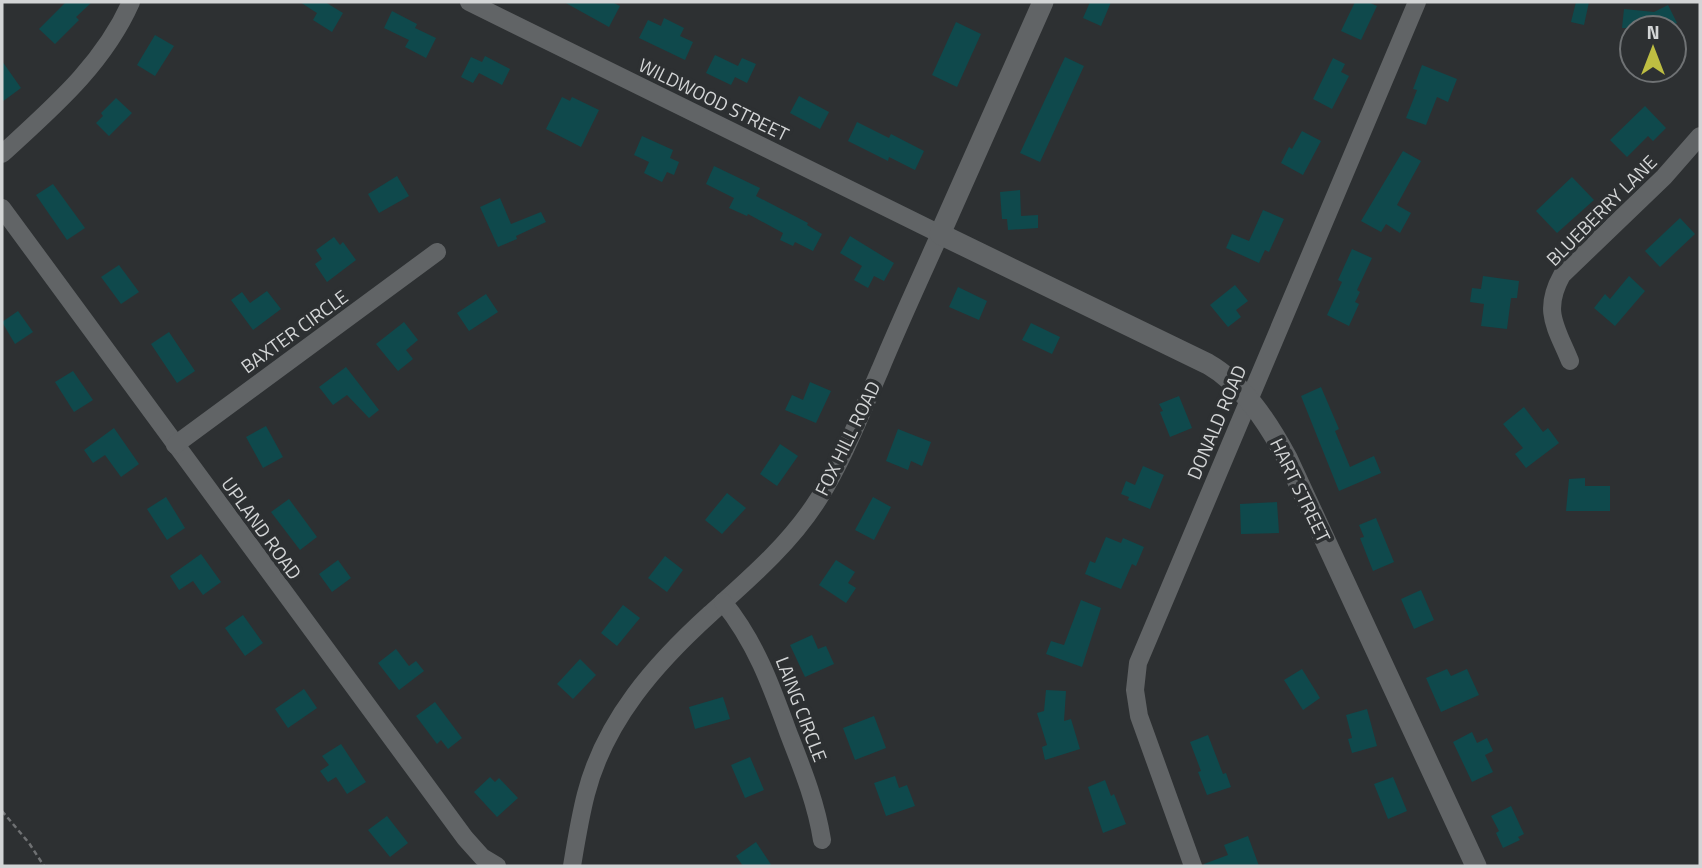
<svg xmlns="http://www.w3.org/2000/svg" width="1702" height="868" viewBox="0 0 1702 868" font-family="'Titillium Web',sans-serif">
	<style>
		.building { fill: #0f494c }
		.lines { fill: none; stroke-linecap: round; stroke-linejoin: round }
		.path { stroke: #6f7173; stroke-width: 2.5; stroke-dasharray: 5 3.5; stroke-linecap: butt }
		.street { stroke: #616466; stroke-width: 18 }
		.secondary { stroke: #616466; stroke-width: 21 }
		.labels { text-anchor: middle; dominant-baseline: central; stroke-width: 7; stroke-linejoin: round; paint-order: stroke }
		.street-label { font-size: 19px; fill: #d3d5d6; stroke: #2d3032 }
	</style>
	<rect width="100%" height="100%" fill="#2d3032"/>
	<g class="building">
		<path d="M66,2h26l-16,15 3,3 -24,24 -16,-15z"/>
		<path d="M300,2h25l18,11 -11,19 -19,-12 4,-7z"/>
		<path d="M564,2h48l8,4 -11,21z"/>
		<path d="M1090,2h21l-10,24 -18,-8z"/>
		<path d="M1355,2h13l9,4 -16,34 -20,-9z"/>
		<path d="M1576,2h13l-5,23 -13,-3z"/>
		<path d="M1668,5l9,18 -12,5h-43l2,-19 30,3z"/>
		<path d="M392,11l25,13 -2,4 21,10 -10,20 -21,-11 4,-7 -25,-12z"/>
		<path d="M664,18l20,10 -4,8 13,6 -8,18 -46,-22 9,-18 13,6z"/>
		<path d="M956,22l25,12 -24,53 -25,-12z"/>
		<path d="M155,35l19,11 -19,30 -18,-11z"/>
		<path d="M715,55l23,11 4,-8 14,6 -9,19 -12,-6 -4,8 -25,-12z"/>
		<path d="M485,56l25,13 -8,16 -23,-12 -6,10 -12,-6 10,-20 11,5z"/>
		<path d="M1065,57l19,9 -44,96 -20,-9z"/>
		<path d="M1333,58l12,6 -4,8 8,4 -17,33 -19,-10z"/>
		<path d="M2,61l19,27 -19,14z"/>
		<path d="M1422,65l35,14 -9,23 -11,-5 -11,28 -20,-7 11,-28 -4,-1z"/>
		<path d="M799,96l30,16 -9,17 -30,-16z"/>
		<path d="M562,97l8,4 2,-4 27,13 -18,37 -35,-18z"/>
		<path d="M116,98l16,15 -23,23 -13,-13 7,-7 -2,-3z"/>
		<path d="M1645,106l21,22 -13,13 -5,-5 -21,21 -17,-17z"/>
		<path d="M857,122l32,16 2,-4 33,17 -9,19 -26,-13 -1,4 -40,-20z"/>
		<path d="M1302,131l19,10 -18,34 -22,-12 8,-16 3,2z"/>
		<path d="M642,136l31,14 -3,8 9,4 -5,13 -7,-3 -5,10 -18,-9 5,-11 -15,-7z"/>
		<path d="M1403,151l18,10 -24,44 14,8 -11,20 -14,-9 -5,8 -20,-11z"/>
		<path d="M714,166l46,22 -4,8 52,27 -1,2 15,9 -9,17 -18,-9 -2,4 -13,-6 3,-7 -35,-19 -1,2 -18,-8 5,-10 -28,-14z"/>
		<path d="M397,176l12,20 -30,17 -11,-19z"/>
		<path d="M1572,177l22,23 -37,33 -21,-22z"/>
		<path d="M53,184l32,44 -18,12 -31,-45z"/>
		<path d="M1020,190l1,26 17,-1v13l-30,2 -1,-11h-5l-2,-27z"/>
		<path d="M500,198l11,26 30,-12 5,10 -30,14 1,3 -19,8 -18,-40z"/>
		<path d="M1263,210l21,9 -15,33 -4,-2 -6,13 -33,-15 6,-14 17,7z"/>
		<path d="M1680,218l15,16 -35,33 -15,-16z"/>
		<path d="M850,236l44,27 -10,18 -10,-5 -6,12 -14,-8 8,-14 -22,-13z"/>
		<path d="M334,237l6,8 3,-3 13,18 -29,22 -12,-18 7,-5 -6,-9z"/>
		<path d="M1352,249l20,9 -15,32 3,2 -5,10 4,2 -10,22 -22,-11 15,-33 -4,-2z"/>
		<path d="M119,265l20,27 -18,12 -20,-27z"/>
		<path d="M1483,276l36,5 -2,17h-6l-4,31 -26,-3 3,-22 -14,-2 2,-14 9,1z"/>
		<path d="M1629,276l16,15 -30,35 -21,-18 11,-14 5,5z"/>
		<path d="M1235,285l13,16 -12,9 5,7 -13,10 -18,-22z"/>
		<path d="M958,287l29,14 -8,19 -30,-13z"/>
		<path d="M267,291l14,18 -28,21 -22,-30 11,-8 8,11z"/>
		<path d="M486,294l12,18 -29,19 -12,-18z"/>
		<path d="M18,311l15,21 -18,12 -13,-22z"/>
		<path d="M404,322l14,18 -12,10 7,9 -15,12 -22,-27z"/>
		<path d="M1031,323l29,14 -8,17 -30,-14z"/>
		<path d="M169,332l26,39 -18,12 -26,-39z"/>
		<path d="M346,367l33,43 -10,8 -22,-23 -14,10 -14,-18z"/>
		<path d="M73,371l20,29 -19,12 -19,-30z"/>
		<path d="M810,382l21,9 -15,32 -31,-13 7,-15 11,5z"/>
		<path d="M1321,387l18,42 -4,2 15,36 24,-11 7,17 -42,18 -38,-95z"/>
		<path d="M1179,396l13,32 -22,9 -10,-25 3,-1 -4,-7z"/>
		<path d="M1524,407l19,25 5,-4 11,15 -33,25 -11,-14 8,-6 -20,-24z"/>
		<path d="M266,426l17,31 -20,11 -17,-31z"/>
		<path d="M114,428l25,36 -18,13 -16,-22 -12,8 -9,-13z"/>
		<path d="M898,429l33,13 -9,24 -11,-5 -3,9 -22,-9z"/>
		<path d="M780,444l18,12 -21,30 -17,-12z"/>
		<path d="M1143,466l21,9 -14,34 -22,-9 1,-3 -8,-3 5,-13 9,4z"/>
		<path d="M1585,478v8h25v25h-44l3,-32z"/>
		<path d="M727,493l19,15 -24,26 -17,-14z"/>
		<path d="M166,497l19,31 -18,12 -20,-31z"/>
		<path d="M873,497l18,10 -17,33 -19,-10z"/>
		<path d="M289,499l28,38 -17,13 -29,-38z"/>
		<path d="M1277,502l2,31 -38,1 -1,-30z"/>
		<path d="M1376,518l18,44 -21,9 -13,-33 4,-1 -5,-12z"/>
		<path d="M1106,537l15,6 2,-5 21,9 -8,19 -4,-2 -11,25 -36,-15 5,-13 5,2z"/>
		<path d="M201,554l20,28 -18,13 -10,-14 -14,9 -9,-14z"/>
		<path d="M665,556l18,14 -16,22 -19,-14z"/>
		<path d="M338,560l13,18 -19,14 -13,-18z"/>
		<path d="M836,560l19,12 -7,11 8,5 -10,15 -27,-18z"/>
		<path d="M1421,590l13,30 -20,9 -13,-30z"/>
		<path d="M1081,600l20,8 -19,59 -36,-13 5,-13 13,4z"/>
		<path d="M623,605l17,13 -23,28 -16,-13z"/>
		<path d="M243,615l20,28 -18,13 -20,-28z"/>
		<path d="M812,635l6,14 8,-3 8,18 -29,13 -15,-32z"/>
		<path d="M396,649l13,17 7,-5 8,10 -25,19 -21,-27z"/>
		<path d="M580,659l16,16 -23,24 -16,-15z"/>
		<path d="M1302,669l18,29 -17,12 -19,-30z"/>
		<path d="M1447,669l4,7 16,-7 12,26 -38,17 -15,-34z"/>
		<path d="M304,689l13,19 -29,20 -13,-19z"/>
		<path d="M1046,690l20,1 -2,30 7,-2 9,30 -35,11 -3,-13 5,-2 -10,-32 7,-2z"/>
		<path d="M723,697l7,22 -35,10 -6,-22z"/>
		<path d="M435,702l27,36 -14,11 -7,-9 -4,4 -21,-28z"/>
		<path d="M1367,709l10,37 -25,7 -4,-14 4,-1 -6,-23z"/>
		<path d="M874,716l12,32 -31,12 -12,-32z"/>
		<path d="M1472,732l5,11 10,-5 6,13 -8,4 8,17 -21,10 -19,-40z"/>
		<path d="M1208,735l15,39 3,-1 5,14 -24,8 -9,-23 3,-1 -11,-29z"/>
		<path d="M341,744l25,38 -19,12 -11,-17 -8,5 -8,-11 9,-6 -7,-9z"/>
		<path d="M750,757l14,33 -19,8 -14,-33z"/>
		<path d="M895,776l4,12 8,-3 8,21 -29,10 -12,-33z"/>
		<path d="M490,777l5,5 4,-4 19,20 -21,19 -23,-25z"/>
		<path d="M1393,777l14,34 -19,8 -14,-35z"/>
		<path d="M1105,780l6,16 3,-2 12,30 -23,9 -15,-46z"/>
		<path d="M1511,806l13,28 -6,3 2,3 -17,8 -7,-15 3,-2 -8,-15z"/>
		<path d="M387,816l21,27 -18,14 -22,-27z"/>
		<path d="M1248,836l11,30h-55v-2l24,-9 -4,-10z"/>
		<path d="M756,842l16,24h-29l-7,-10z"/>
	</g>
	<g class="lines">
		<path class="path" d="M2,811l27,32 15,23"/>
		<g class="street">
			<path d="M469,2l471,232c-20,45 -41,90 -60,136 -19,43 -36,88 -61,128 -28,45 -70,81 -109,116 -54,49 -105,106 -124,180 -6,23 -10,48 -14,72"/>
			<path d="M2,154c50,-46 101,-89 129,-152"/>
			<path d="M2,208l463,630 17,19 15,9"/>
			<path d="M1570,361c-14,-34 -28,-50 -8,-86l102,-98 36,-41"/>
			<path d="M175,445l262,-193"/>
			<path d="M723,602c32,39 48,83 65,130 14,36 28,70 34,108"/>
			<path d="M1193,866l-54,-150 -4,-26 3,-27 279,-661"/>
		</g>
		<path class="secondary" d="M1043,2l-103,232 268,130c35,20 60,59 79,94l189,408"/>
	</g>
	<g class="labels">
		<g class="street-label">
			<text transform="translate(714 99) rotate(26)">WILDWOOD STREET</text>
			<text transform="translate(1601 210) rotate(-45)">BLUEBERRY LANE</text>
			<text transform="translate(294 331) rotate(-36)">BAXTER CIRCLE</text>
			<text transform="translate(1216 422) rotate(-67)">DONALD ROAD</text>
			<text transform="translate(847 438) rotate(-64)">FOX HILL ROAD</text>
			<text transform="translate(1301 490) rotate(64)">HART STREET</text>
			<text transform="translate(262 528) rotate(54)">UPLAND ROAD</text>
			<text transform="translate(802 709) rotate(69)">LAING CIRCLE</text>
		</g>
	</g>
	<rect width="1702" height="868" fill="none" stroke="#d3d5d6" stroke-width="7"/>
	<g transform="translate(1653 49)"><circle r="33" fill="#2d3032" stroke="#6f7274" stroke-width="2"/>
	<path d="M0-5L12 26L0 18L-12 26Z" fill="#bebe42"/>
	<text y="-10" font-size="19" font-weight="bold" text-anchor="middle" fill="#d3d5d6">N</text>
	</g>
</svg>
